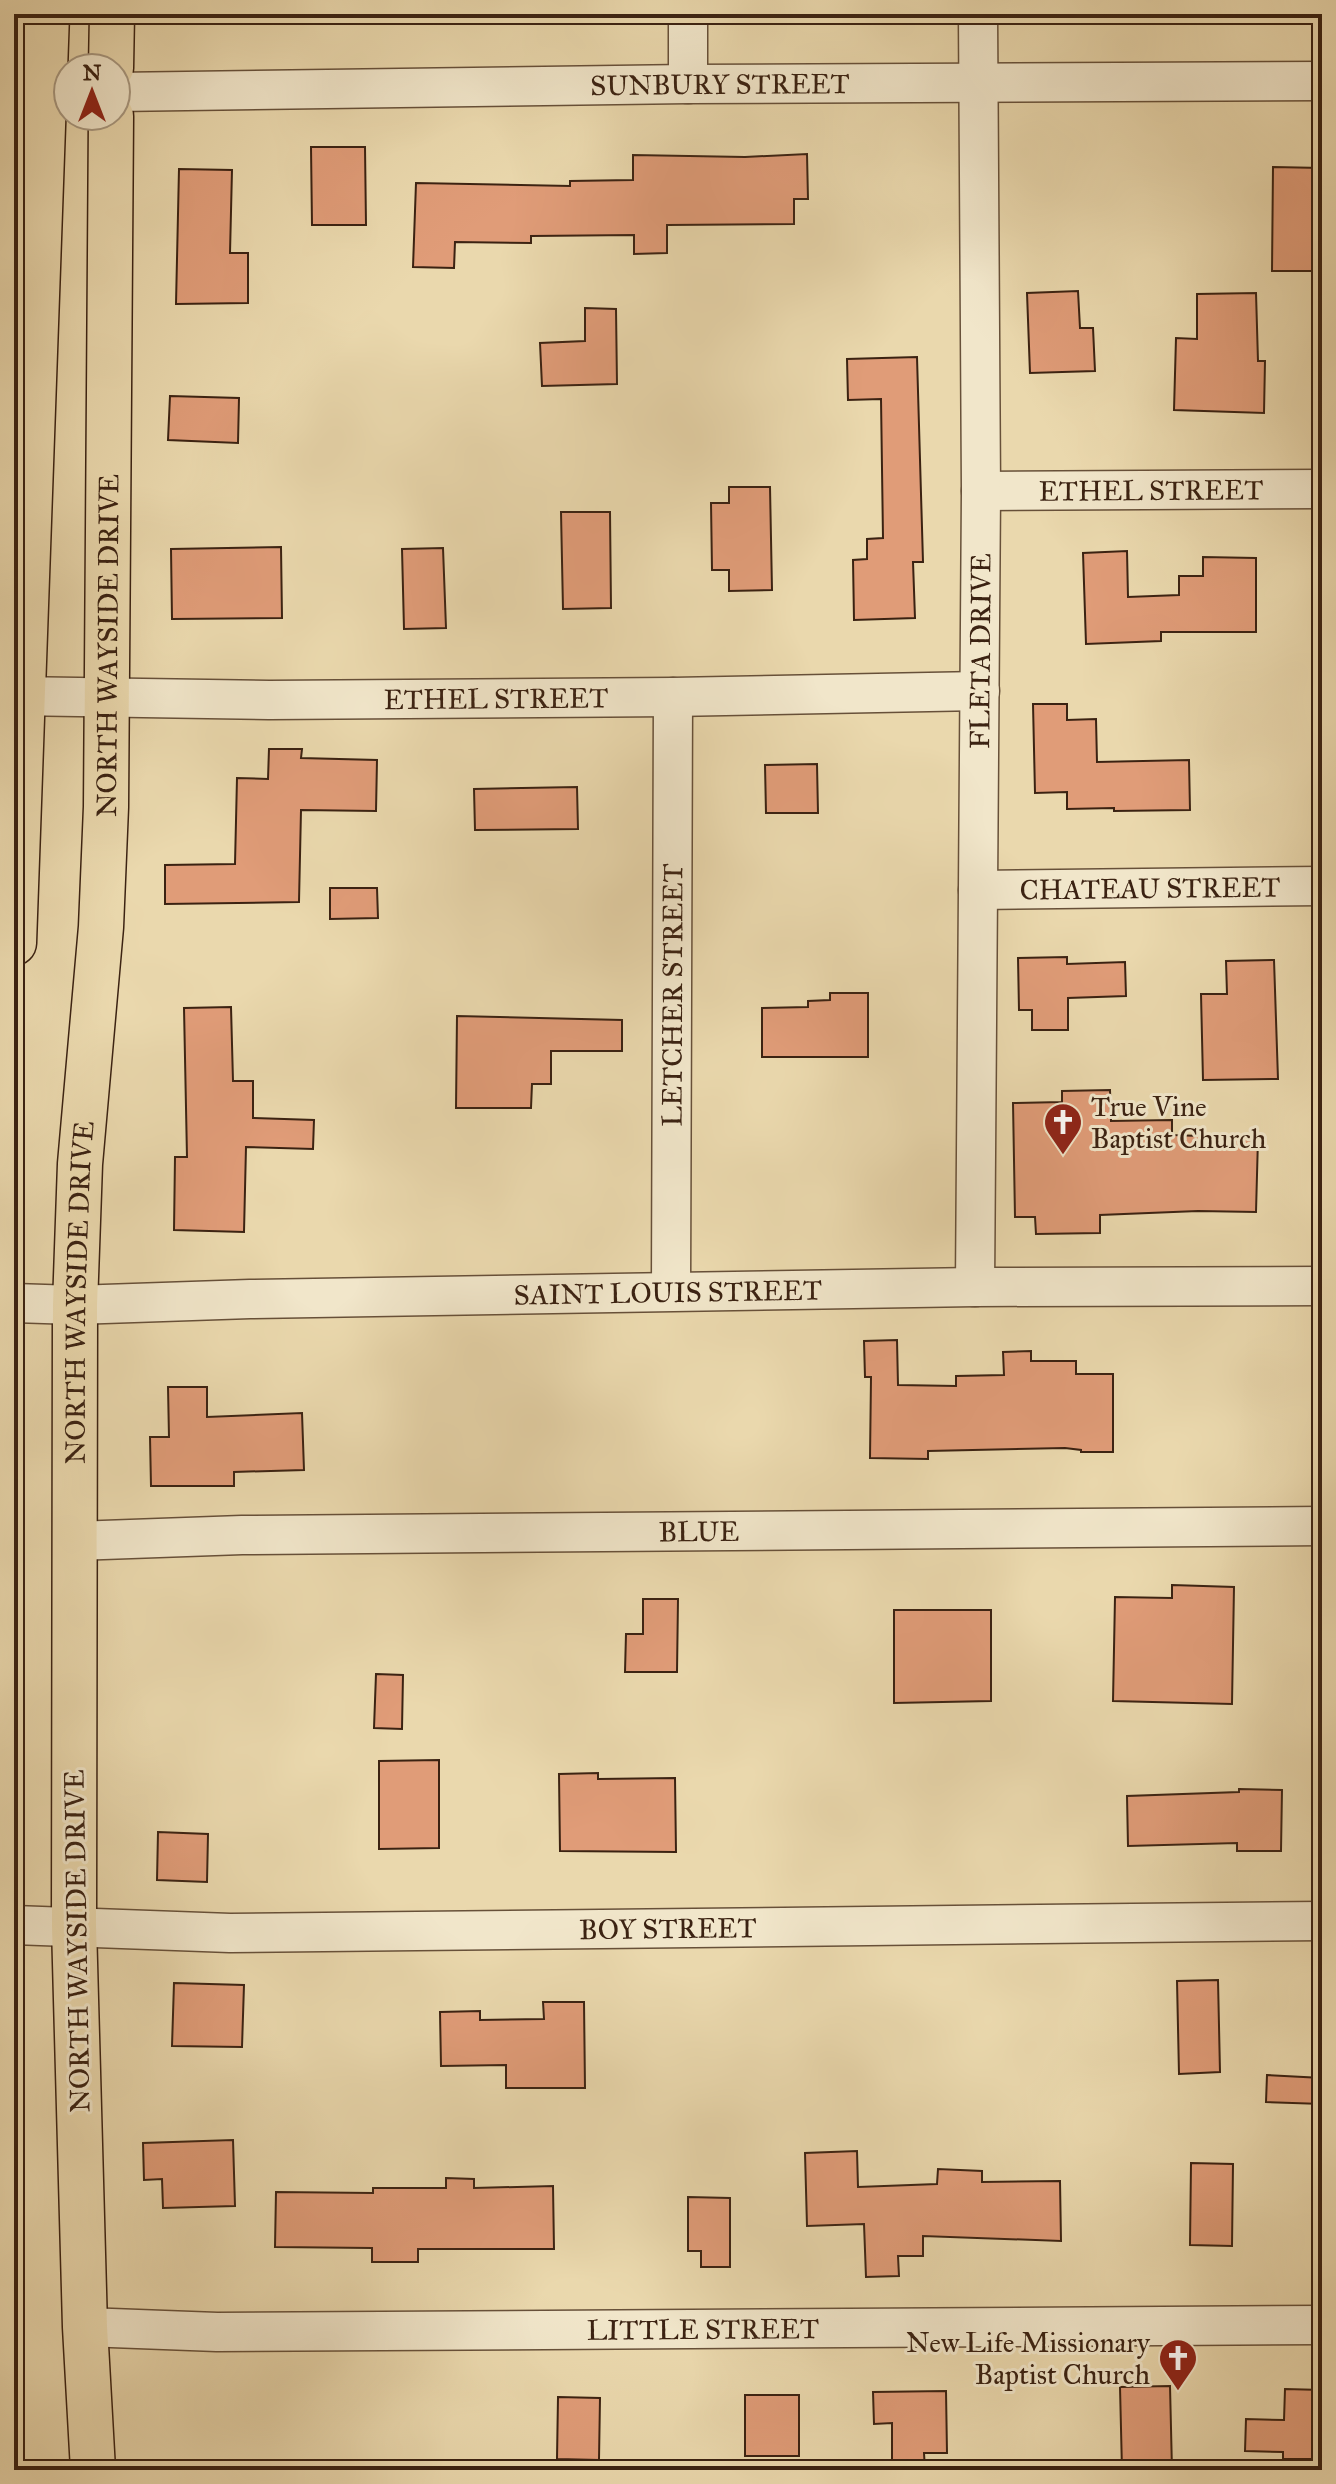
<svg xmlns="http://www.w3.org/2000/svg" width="1336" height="2484" viewBox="0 0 1336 2484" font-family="'IM FELL Great Primer',serif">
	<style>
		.building { fill: #e09c78; stroke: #3b2212; stroke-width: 2 }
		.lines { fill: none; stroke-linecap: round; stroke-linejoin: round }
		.minor-casing { stroke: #675039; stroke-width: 41 }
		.major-casing { stroke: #3b2212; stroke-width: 47 }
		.minor { stroke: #f1e6ca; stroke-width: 38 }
		.major { stroke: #ead8ad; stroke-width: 44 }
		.labels { text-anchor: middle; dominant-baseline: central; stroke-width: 6; stroke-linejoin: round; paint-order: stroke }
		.street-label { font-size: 28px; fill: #3b2212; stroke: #f1e6ca }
		.poi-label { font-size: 28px; fill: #3b2212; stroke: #f1e6ca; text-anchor: start }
	</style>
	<rect width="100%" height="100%" fill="#ead8ad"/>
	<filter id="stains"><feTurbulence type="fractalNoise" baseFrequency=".0025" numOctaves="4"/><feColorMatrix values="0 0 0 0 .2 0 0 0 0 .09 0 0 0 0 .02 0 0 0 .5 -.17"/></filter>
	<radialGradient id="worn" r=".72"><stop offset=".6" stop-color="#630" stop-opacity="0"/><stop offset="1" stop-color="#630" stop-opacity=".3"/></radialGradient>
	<g class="building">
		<path d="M311,147h54l1,78h-54z"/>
		<path d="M807,154l1,45h-14v25l-127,1v28l-33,1v-19l-103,1v7l-76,-1 -1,26 -41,-1 3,-84 154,3v-5l63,-1v-25l112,2z"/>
		<path d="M1273,167l49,1v103h-50z"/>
		<path d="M179,169l53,1 -2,83h18v50l-72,1z"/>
		<path d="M1078,291l2,37h13l2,43 -65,2 -3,-80z"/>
		<path d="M1256,293l2,68h7l-1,52 -90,-3 2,-72 21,1v-45z"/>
		<path d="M585,308l31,1 1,75 -75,2 -2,-43 45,-2z"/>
		<path d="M917,357l6,205h-10l2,56 -61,2 -1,-60 14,-1v-20l16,-1 -2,-139 -33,1 -1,-41z"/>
		<path d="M170,396l69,2 -1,45 -70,-3z"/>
		<path d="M729,487h41l2,103 -43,1v-21h-17l-1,-67h18z"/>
		<path d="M561,512h49l1,96 -48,1z"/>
		<path d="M281,547l1,71 -110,1 -1,-70z"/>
		<path d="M443,548l3,80 -42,1 -2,-80z"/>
		<path d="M1127,551l1,46 51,-2v-19h24v-19l53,1v74h-95v9l-75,3 -3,-91z"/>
		<path d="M1033,704h34v16l29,-1 1,43 92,-2 1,50 -76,1v-3l-47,1v-17l-32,1z"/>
		<path d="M269,749h33l-1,9 76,2 -1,51 -75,-1 -2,92 -134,2v-39l70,-1 2,-86 31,1z"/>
		<path d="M817,764l1,49h-52l-1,-48z"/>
		<path d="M577,787l1,42 -103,1 -1,-41z"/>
		<path d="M330,888h47l1,30 -48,1z"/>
		<path d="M1067,957v7l58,-2 1,34 -58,2v32h-36v-20h-13l-1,-52z"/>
		<path d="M1274,960l4,119 -75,1 -2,-86h26l-1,-33z"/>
		<path d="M830,993h38v64h-106v-49l46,-1v-6l22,-1z"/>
		<path d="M231,1007l2,74h20v37l61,2 -1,29 -67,-2 -2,85 -70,-2 1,-73h12l-3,-149z"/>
		<path d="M457,1016l165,4v31h-71v33h-19l-1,24h-75z"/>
		<path d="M1110,1090l1,31 61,-1v15l86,3 -2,74 -58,-1 -98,4v18l-64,1 -1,-17h-20l-2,-114 49,-1v-11z"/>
		<path d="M897,1340l1,45 58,1v-10l48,-1 -1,-23 28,-1v10h45v13h37v78h-32v-2l-16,-2 -137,3v8l-58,-1 1,-81h-6l-1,-36z"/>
		<path d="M168,1387h39v30l95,-4 2,57 -70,2v14h-83l-1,-49h19z"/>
		<path d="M1172,1585l62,2 -2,117 -119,-3 2,-104 57,1z"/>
		<path d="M643,1599h35l-1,73h-52l1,-38h17z"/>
		<path d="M894,1610h97v91l-97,2z"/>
		<path d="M376,1674l27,1 -1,54 -28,-1z"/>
		<path d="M439,1760v88l-60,1v-88z"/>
		<path d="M598,1773v6l77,-1 1,74 -116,-1 -1,-77z"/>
		<path d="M1239,1789l43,1 -1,61h-44v-8l-109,3 -1,-50 112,-4z"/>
		<path d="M158,1832l50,2 -1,48 -50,-2z"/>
		<path d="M1218,1980l2,92 -41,2 -2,-93z"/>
		<path d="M174,1983l70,2 -2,62 -70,-1z"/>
		<path d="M543,2002h41l1,86h-79v-23l-65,1 -1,-54 40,-1v9l64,-1z"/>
		<path d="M1267,2075l55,3v26l-56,-2z"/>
		<path d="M233,2140l2,66 -72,2 -1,-29 -18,1 -1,-37z"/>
		<path d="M857,2151l1,36 79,-3 1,-15 44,2v11l78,-1 1,60 -138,-5v20h-25l1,20 -33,1 -2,-53 -57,2 -2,-73z"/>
		<path d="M1191,2163l42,1 -1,82 -42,-1z"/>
		<path d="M446,2178l28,1v9l79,-2 1,63h-136v13h-46v-14l-97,-1 1,-55 97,1v-5h73z"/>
		<path d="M688,2197l42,1v69h-29v-16h-13z"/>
		<path d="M1170,2386l2,84h-50l-2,-83z"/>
		<path d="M1285,2389l37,1v51h-3l-1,18h-35v-7l-38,-1 1,-32 38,1z"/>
		<path d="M946,2391l1,62h-23l1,17h-33v-47l-18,1 -1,-32z"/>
		<rect x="745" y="2395" width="54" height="61"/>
		<path d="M558,2397l42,1 -1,62 -42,-1z"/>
	</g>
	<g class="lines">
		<defs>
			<g id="minor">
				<path d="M688,84v-70"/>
				<path id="s1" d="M116,92l572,-8 634,-3"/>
				<path id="s2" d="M981,491l341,-2"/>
				<path id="s3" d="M14,696l255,4 404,-3 307,-6"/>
				<path id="s4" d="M978,890l344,-4"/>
				<path id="s5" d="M975,1287l6,-796 -3,-477"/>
				<path id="s6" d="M671,1291l2,-594"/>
				<path id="s7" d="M14,1303l61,2 175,-6 725,-12 347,-1"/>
				<path id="s8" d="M75,1541l167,-6 1080,-9"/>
				<path id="s9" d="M14,1925l216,8 1092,-12"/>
				<path id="s10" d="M85,2327l132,5 1105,-7"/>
			</g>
			<g id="major">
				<path d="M111,68l1,-54"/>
				<path d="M14,943l33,-929"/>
				<path id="s11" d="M93,2470l-8,-143 -11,-401 1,-621 5,-141 21,-237 5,-120 5,-691"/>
			</g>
		</defs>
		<use href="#minor" class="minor-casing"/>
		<use href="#major" class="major-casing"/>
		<use href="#minor" class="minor"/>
		<use href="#major" class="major"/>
	</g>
	<defs>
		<symbol id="church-pin" viewBox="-11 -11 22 30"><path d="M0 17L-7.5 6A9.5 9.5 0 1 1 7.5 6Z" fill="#8f2418" stroke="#f1e6ca"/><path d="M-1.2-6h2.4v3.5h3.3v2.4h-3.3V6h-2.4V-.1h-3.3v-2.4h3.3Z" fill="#fff"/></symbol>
	</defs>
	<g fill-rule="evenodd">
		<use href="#church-pin" x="1041" y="1100" width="44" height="60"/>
		<use href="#church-pin" x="1156" y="2336" width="44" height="60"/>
	</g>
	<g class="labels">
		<g class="street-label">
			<text stroke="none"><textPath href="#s1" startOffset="604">SUNBURY STREET</textPath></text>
			<text stroke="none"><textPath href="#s2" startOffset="170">ETHEL STREET</textPath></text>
			<text stroke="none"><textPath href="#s11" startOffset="1826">NORTH WAYSIDE DRIVE</textPath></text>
			<text stroke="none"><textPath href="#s5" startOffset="636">FLETA DRIVE</textPath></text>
			<text stroke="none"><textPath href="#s3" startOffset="482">ETHEL STREET</textPath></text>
			<text stroke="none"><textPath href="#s4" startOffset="172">CHATEAU STREET</textPath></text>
			<text stroke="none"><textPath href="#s6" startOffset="296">LETCHER STREET</textPath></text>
			<text stroke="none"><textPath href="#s7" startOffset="654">SAINT LOUIS STREET</textPath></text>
			<text stroke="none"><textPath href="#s11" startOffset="1178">NORTH WAYSIDE DRIVE</textPath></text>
			<text stroke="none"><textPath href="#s8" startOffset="624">BLUE</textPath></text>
			<text stroke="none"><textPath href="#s9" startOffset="654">BOY STREET</textPath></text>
			<text transform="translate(77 1941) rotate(-91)">NORTH WAYSIDE DRIVE</text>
			<text stroke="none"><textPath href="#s10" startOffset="618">LITTLE STREET</textPath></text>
		</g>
		<g class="poi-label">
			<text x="1091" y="1106">True Vine<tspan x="1091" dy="32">Baptist Church</tspan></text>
			<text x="1150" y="2342" text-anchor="end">New Life Missionary<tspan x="1150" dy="32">Baptist Church</tspan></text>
		</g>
	</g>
	<rect width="1336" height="2484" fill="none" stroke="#ead8ad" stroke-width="48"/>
	<rect x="16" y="16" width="1304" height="2452" fill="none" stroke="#3b2212" stroke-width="4"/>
	<rect x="24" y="24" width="1288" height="2436" fill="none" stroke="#3b2212" stroke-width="2"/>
	<g transform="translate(92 92)"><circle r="38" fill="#f1e6ca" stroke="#a89880" stroke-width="2"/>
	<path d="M0-6L14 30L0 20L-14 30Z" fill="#8f2418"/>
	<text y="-12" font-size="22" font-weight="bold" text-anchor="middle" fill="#3b2212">N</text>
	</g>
	<rect width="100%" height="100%" filter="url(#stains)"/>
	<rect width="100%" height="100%" fill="url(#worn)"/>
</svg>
